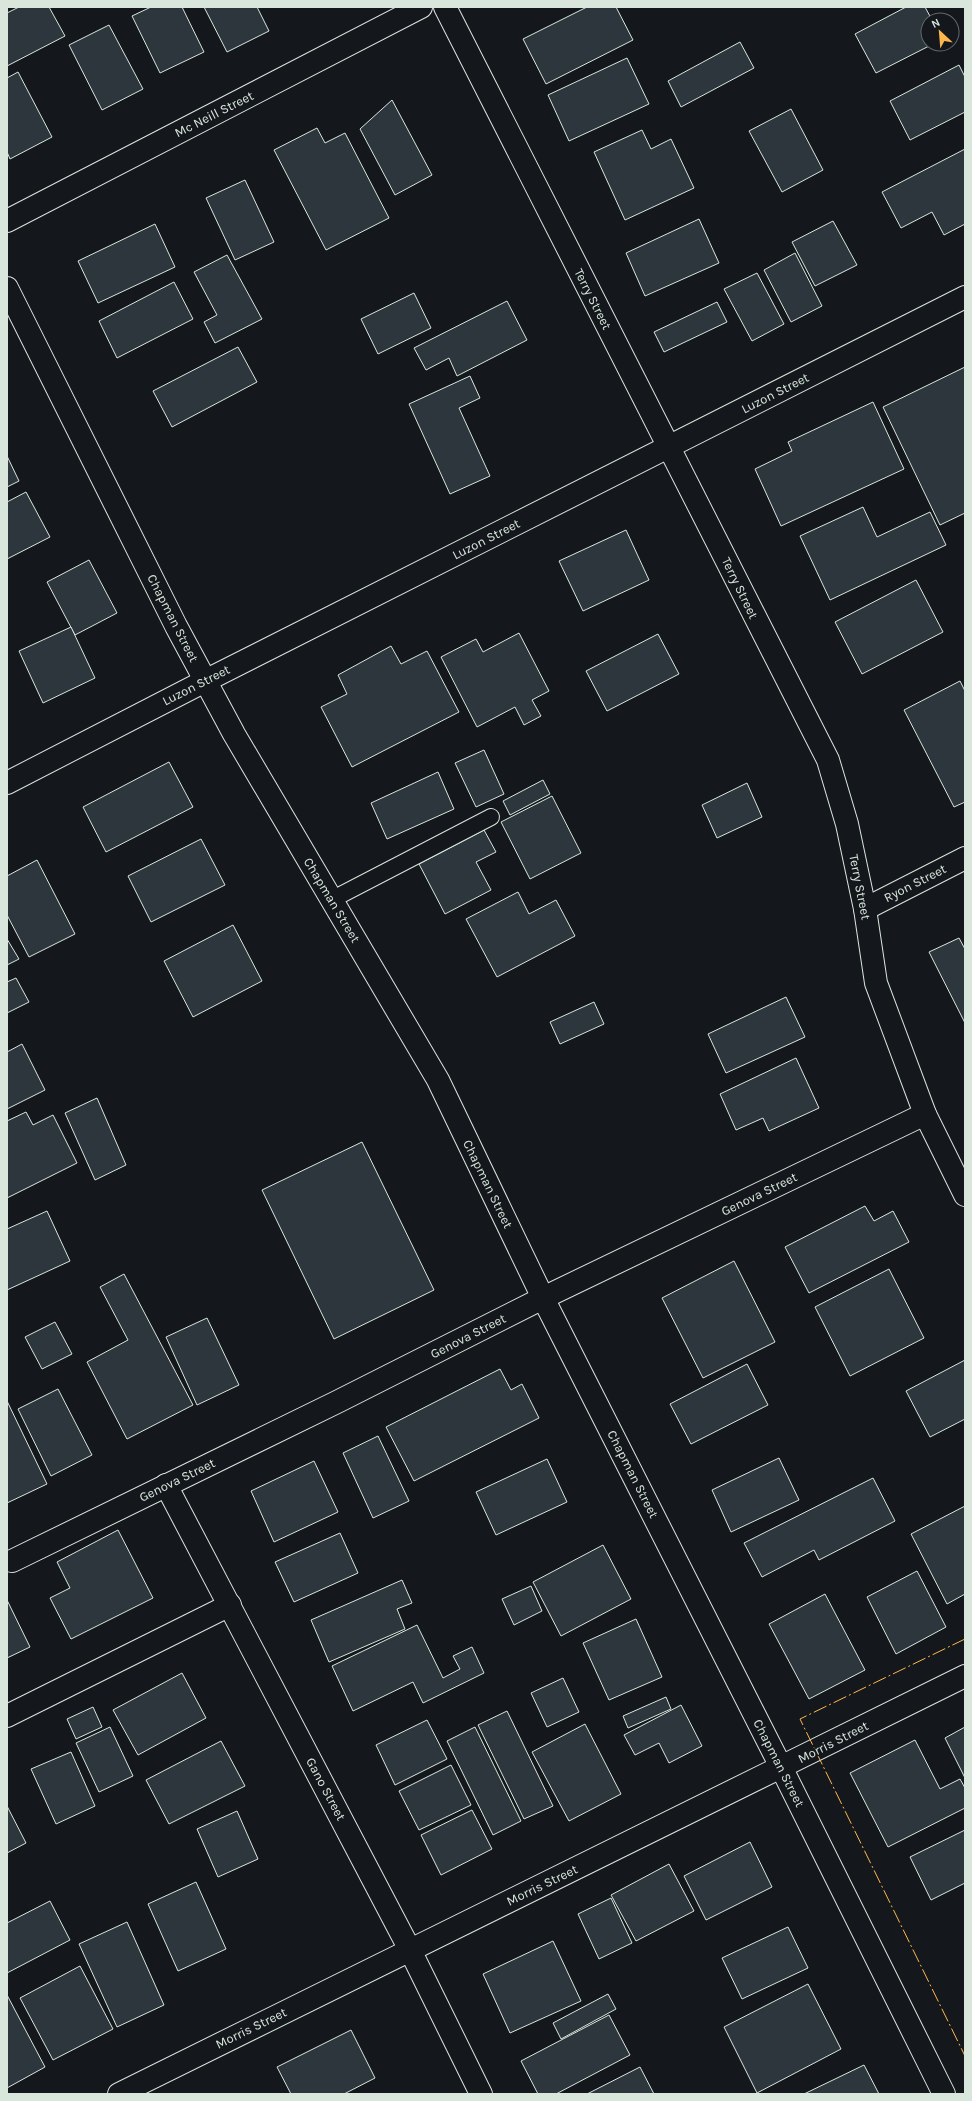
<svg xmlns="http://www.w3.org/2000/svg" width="972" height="2101" viewBox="0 0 972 2101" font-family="Karla,sans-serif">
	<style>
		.building { fill: #2c363c; stroke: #d8e6dc }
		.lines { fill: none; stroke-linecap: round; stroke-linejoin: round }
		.lane-casing { stroke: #d8e6dc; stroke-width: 18 }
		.street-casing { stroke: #d8e6dc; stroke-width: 24 }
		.lane { stroke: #14181c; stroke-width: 16 }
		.street { stroke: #14181c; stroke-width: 22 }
		.power { stroke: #ffb74d; stroke-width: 1; stroke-dasharray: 14 3 2 3; stroke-linecap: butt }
		.labels { text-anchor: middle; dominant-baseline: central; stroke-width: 3; stroke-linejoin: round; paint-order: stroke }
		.street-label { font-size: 13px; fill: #d8e6dc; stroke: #14181c }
	</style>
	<rect width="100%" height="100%" fill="#14181c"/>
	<g class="building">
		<path d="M19,7h30l16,29 -58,30v-53z"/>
		<path d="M151,7h31l22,45 -44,21 -28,-57z"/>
		<path d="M204,7h53l12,24 -42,21z"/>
		<path d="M587,7h29l17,33 -87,44 -23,-45z"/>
		<path d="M906,7h19l7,13h-4v24h5l-57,29 -21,-39z"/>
		<path d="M109,25l34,64 -41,21 -33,-65z"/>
		<path d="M740,42l14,26 -73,39 -13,-26z"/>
		<path d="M627,58l22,46 -80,37 -21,-46z"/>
		<path d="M959,65l6,12v35l-55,28 -20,-39z"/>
		<path d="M18,72l34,65 -42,22 -3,-7v-74z"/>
		<path d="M392,100l40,75 -37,20 -35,-66z"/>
		<path d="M791,109l32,61 -41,22 -33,-61z"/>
		<path d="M317,128l8,15 20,-10 44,85 -63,32 -52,-100z"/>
		<path d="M642,130l9,19 20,-10 23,49 -69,32 -31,-68z"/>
		<path d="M965,149v75l-21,11 -12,-23 -31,16 -19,-36z"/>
		<path d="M245,180l29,62 -39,18 -29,-62z"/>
		<path d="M699,219l20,44 -74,33 -19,-43z"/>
		<path d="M833,221l24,44 -42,21 -23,-44z"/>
		<path d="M155,224l20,43 -77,36 -20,-42z"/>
		<path d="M795,253l27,53 -31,16 -27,-52z"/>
		<path d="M227,255l35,64 -47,24 -11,-21 13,-7 -23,-43z"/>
		<path d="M757,273l27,51 -32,17 -28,-52z"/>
		<path d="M174,282l19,37 -76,39 -18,-37z"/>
		<path d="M414,293l17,35 -53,26 -17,-35z"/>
		<path d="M507,301l20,39 -70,36 -8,-18 -23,12 -12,-22z"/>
		<path d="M717,302l10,20 -63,30 -10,-20z"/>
		<path d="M238,347l19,35 -85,45 -19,-36z"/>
		<path d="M965,367v146l-25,12 -57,-118z"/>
		<path d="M470,376l10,22 -21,10 31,68 -40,18 -41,-90z"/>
		<path d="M873,402l31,67 -123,57 -26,-57 37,-18 -4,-9z"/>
		<path d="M7,456l12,25 -12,6z"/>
		<path d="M26,492l24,45 -43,22v-57z"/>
		<path d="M863,507l14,30 53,-25 16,33 -116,55 -30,-64z"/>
		<path d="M626,530l23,50 -66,31 -24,-50z"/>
		<path d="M89,560l28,53 -42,22 -28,-53z"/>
		<path d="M916,580l27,52 -81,42 -27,-52z"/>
		<path d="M71,627l24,51 -52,25 -24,-52z"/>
		<path d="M519,633l30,58 -17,9 9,16 -17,9 -9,-18 -38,20 -36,-70 35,-18 7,13z"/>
		<path d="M658,634l21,40 -72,37 -21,-40z"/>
		<path d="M391,646l10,18 26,-13 32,61 -107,55 -31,-60 26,-13 -9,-19z"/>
		<path d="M960,681l5,10v111l-11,5 -50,-97z"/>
		<path d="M484,750l20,44 -28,13 -21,-44z"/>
		<path d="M169,762l24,45 -87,45 -23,-45z"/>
		<path d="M438,772l16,37 -67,30 -16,-36z"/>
		<path d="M543,780l7,14 -40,21 -7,-14z"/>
		<path d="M747,783l15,34 -45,21 -15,-33z"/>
		<path d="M552,796l29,57 -51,26 -29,-57z"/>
		<path d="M484,830l12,22 -20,10 15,28 -46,24 -26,-50z"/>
		<path d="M201,839l24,46 -74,37 -23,-46z"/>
		<path d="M37,860l38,74 -46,23 -22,-42v-39z"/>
		<path d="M518,892l11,22 27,-14 19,36 -78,41 -31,-58z"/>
		<path d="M233,925l29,56 -69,36 -29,-56z"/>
		<path d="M959,938l6,11v74l-36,-71z"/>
		<path d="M7,939l12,20 -12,6z"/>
		<path d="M16,978l13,24 -22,11v-31z"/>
		<path d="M786,997l19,40 -79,36 -18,-39z"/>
		<path d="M594,1002l10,22 -44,20 -10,-22z"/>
		<path d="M22,1044l23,46 -38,19v-57z"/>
		<path d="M796,1058l23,50 -50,23 -6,-13 -27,12 -16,-36z"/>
		<path d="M97,1098l29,67 -31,15 -30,-67z"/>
		<path d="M26,1112l7,13 20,-10 24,48 -70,35v-77z"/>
		<path d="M362,1142l72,148 -100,49 -72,-149z"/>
		<path d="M865,1206l9,15 19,-10 16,31 -100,51 -24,-46z"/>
		<path d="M47,1211l23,50 -63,29v-61z"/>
		<path d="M734,1261l41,81 -72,36 -41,-80z"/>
		<path d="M889,1269l35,69 -74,38 -35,-69z"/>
		<path d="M124,1274l69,131 -66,34 -40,-77 41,-22 -28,-53z"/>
		<path d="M207,1318l32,67 -42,20 -31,-68z"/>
		<path d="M55,1322l17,32 -30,15 -17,-32z"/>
		<path d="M965,1360v59l-35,18 -24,-46z"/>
		<path d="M747,1364l21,41 -77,39 -21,-40z"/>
		<path d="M500,1369l11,21 11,-6 17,34 -125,63 -28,-54z"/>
		<path d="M58,1389l34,66 -41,21 -33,-67z"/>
		<path d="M7,1401l40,83 -40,19z"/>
		<path d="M378,1436l31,65 -36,17 -30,-65z"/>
		<path d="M779,1458l20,42 -68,32 -19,-42z"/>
		<path d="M547,1459l20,43 -71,33 -20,-43z"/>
		<path d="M314,1461l24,51 -64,30 -23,-51z"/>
		<path d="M873,1478l22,43 -76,39 -5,-10 -52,27 -18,-34z"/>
		<path d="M965,1506v88l-18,10 -36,-70z"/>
		<path d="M118,1530l35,68 -82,41 -21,-41 20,-10 -13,-26z"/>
		<path d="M340,1533l18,40 -64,29 -19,-40z"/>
		<path d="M603,1545l28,54 -70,37 -28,-54z"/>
		<path d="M917,1571l29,56 -50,27 -29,-57z"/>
		<path d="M402,1580l10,23 -15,6 8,20 -76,33 -18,-42z"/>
		<path d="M531,1586l11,25 -28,14 -12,-26z"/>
		<path d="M825,1594l40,76 -56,29 -40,-75z"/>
		<path d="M7,1600l23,47 -23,11z"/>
		<path d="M636,1619l26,58 -53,23 -26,-57z"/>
		<path d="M417,1625l26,53 17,-9 -7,-13 19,-9 12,26 -61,30 -10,-21 -60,29 -21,-45z"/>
		<path d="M182,1673l24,45 -68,37 -25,-45z"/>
		<path d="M563,1678l16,34 -32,15 -16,-34z"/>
		<path d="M666,1697l5,12 -43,19 -5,-12z"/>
		<path d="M681,1705l21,41 -33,17 -10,-20 -24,12 -11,-20z"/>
		<path d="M93,1707l9,20 -26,12 -9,-20z"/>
		<path d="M507,1711l46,95 -29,13 -46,-94z"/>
		<path d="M427,1720l20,39 -52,26 -19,-40z"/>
		<path d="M585,1724l36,70 -52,27 -37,-69z"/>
		<path d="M110,1727l23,49 -34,16 -23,-49z"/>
		<path d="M475,1727l46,94 -28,14 -46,-94z"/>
		<path d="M965,1727v51l-20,-40z"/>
		<path d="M915,1740l25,49 20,-10 5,9v20l-77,39 -38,-74z"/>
		<path d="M221,1741l24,45 -76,38 -23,-44z"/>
		<path d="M71,1752l24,54 -39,18 -25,-55z"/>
		<path d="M451,1765l20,40 -52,25 -20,-39z"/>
		<path d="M7,1806l19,37 -19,10z"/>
		<path d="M472,1810l20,39 -51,26 -20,-40z"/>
		<path d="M237,1811l21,48 -40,18 -21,-48z"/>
		<path d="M965,1830v53l-34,17 -21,-43z"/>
		<path d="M750,1842l22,45 -66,33 -22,-44z"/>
		<path d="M669,1864l25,47 -58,30 -25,-46z"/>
		<path d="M196,1882l30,67 -48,22 -30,-67z"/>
		<path d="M611,1898l21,45 -33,16 -21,-45z"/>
		<path d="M50,1901l20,39 -63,33v-50z"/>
		<path d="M127,1922l37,83 -47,22 -38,-83z"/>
		<path d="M788,1927l20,41 -66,31 -20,-41z"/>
		<path d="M553,1941l28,60 -71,32 -27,-59z"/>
		<path d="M80,1966l33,63 -60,31 -33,-62z"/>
		<path d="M808,1984l33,65 -84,44 -33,-66z"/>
		<path d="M608,1994l8,15 -55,30 -8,-16z"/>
		<path d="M7,1995l38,72 -38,21z"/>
		<path d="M609,2015l21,40 -74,39h-18l-17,-33z"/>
		<path d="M351,2030l24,48 -31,16h-53l-14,-27z"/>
		<path d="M864,2065l15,29h-75z"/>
		<path d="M640,2067l14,27h-67z"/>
	</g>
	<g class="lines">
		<defs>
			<path id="lane" d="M331,900l160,-83"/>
			<g id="street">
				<path d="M445,7l383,753 19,64 18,85 11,74 49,131 40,81"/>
				<path d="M7,221l414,-214"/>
				<path d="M7,288l169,338 58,108 204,346 105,218 238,469 163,327"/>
				<path d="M7,783l198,-102 760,-384"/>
				<path d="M865,909l100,-51"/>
				<path d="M166,1485l244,465 71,144"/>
				<path d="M12,1561l325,-159 206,-104 382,-184"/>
				<path d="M7,1716l223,-111"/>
				<path d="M119,2094l846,-418"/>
			</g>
		</defs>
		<use href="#lane" class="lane-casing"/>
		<use href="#street" class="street-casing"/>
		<use href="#lane" class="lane"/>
		<use href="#street" class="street"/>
		<path class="power" d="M965,1639l-165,80 165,337"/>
	</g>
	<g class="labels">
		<g class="street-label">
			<text transform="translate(214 114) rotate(-27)">Mc Neill Street</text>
			<text transform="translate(593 299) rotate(63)">Terry Street</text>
			<text transform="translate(775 393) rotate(-27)">Luzon Street</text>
			<text transform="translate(486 539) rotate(-27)">Luzon Street</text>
			<text transform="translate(740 588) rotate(64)">Terry Street</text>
			<text transform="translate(173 618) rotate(63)">Chapman Street</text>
			<text transform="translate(196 685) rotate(-27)">Luzon Street</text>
			<text transform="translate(915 883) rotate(-27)">Ryon Street</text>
			<text transform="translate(860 887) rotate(79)">Terry Street</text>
			<text transform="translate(332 900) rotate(59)">Chapman Street</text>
			<text transform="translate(488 1184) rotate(64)">Chapman Street</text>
			<text transform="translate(759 1194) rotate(-26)">Genova Street</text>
			<text transform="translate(468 1336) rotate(-27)">Genova Street</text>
			<text transform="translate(633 1474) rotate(63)">Chapman Street</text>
			<text transform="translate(177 1480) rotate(-26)">Genova Street</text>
			<text transform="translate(833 1742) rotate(-27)">Morris Street</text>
			<text transform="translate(779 1763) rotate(63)">Chapman Street</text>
			<text transform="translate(326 1789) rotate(62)">Gano Street</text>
			<text transform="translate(542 1885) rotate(-26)">Morris Street</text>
			<text transform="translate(251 2028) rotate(-26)">Morris Street</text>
		</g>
	</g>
	<rect width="972" height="2101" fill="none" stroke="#d8e6dc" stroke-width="16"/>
	<g transform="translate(940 32) rotate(334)"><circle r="19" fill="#14181c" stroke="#626a69"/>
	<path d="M0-3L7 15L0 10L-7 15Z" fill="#ffb74d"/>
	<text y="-6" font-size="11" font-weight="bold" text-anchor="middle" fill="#d8e6dc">N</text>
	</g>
</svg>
